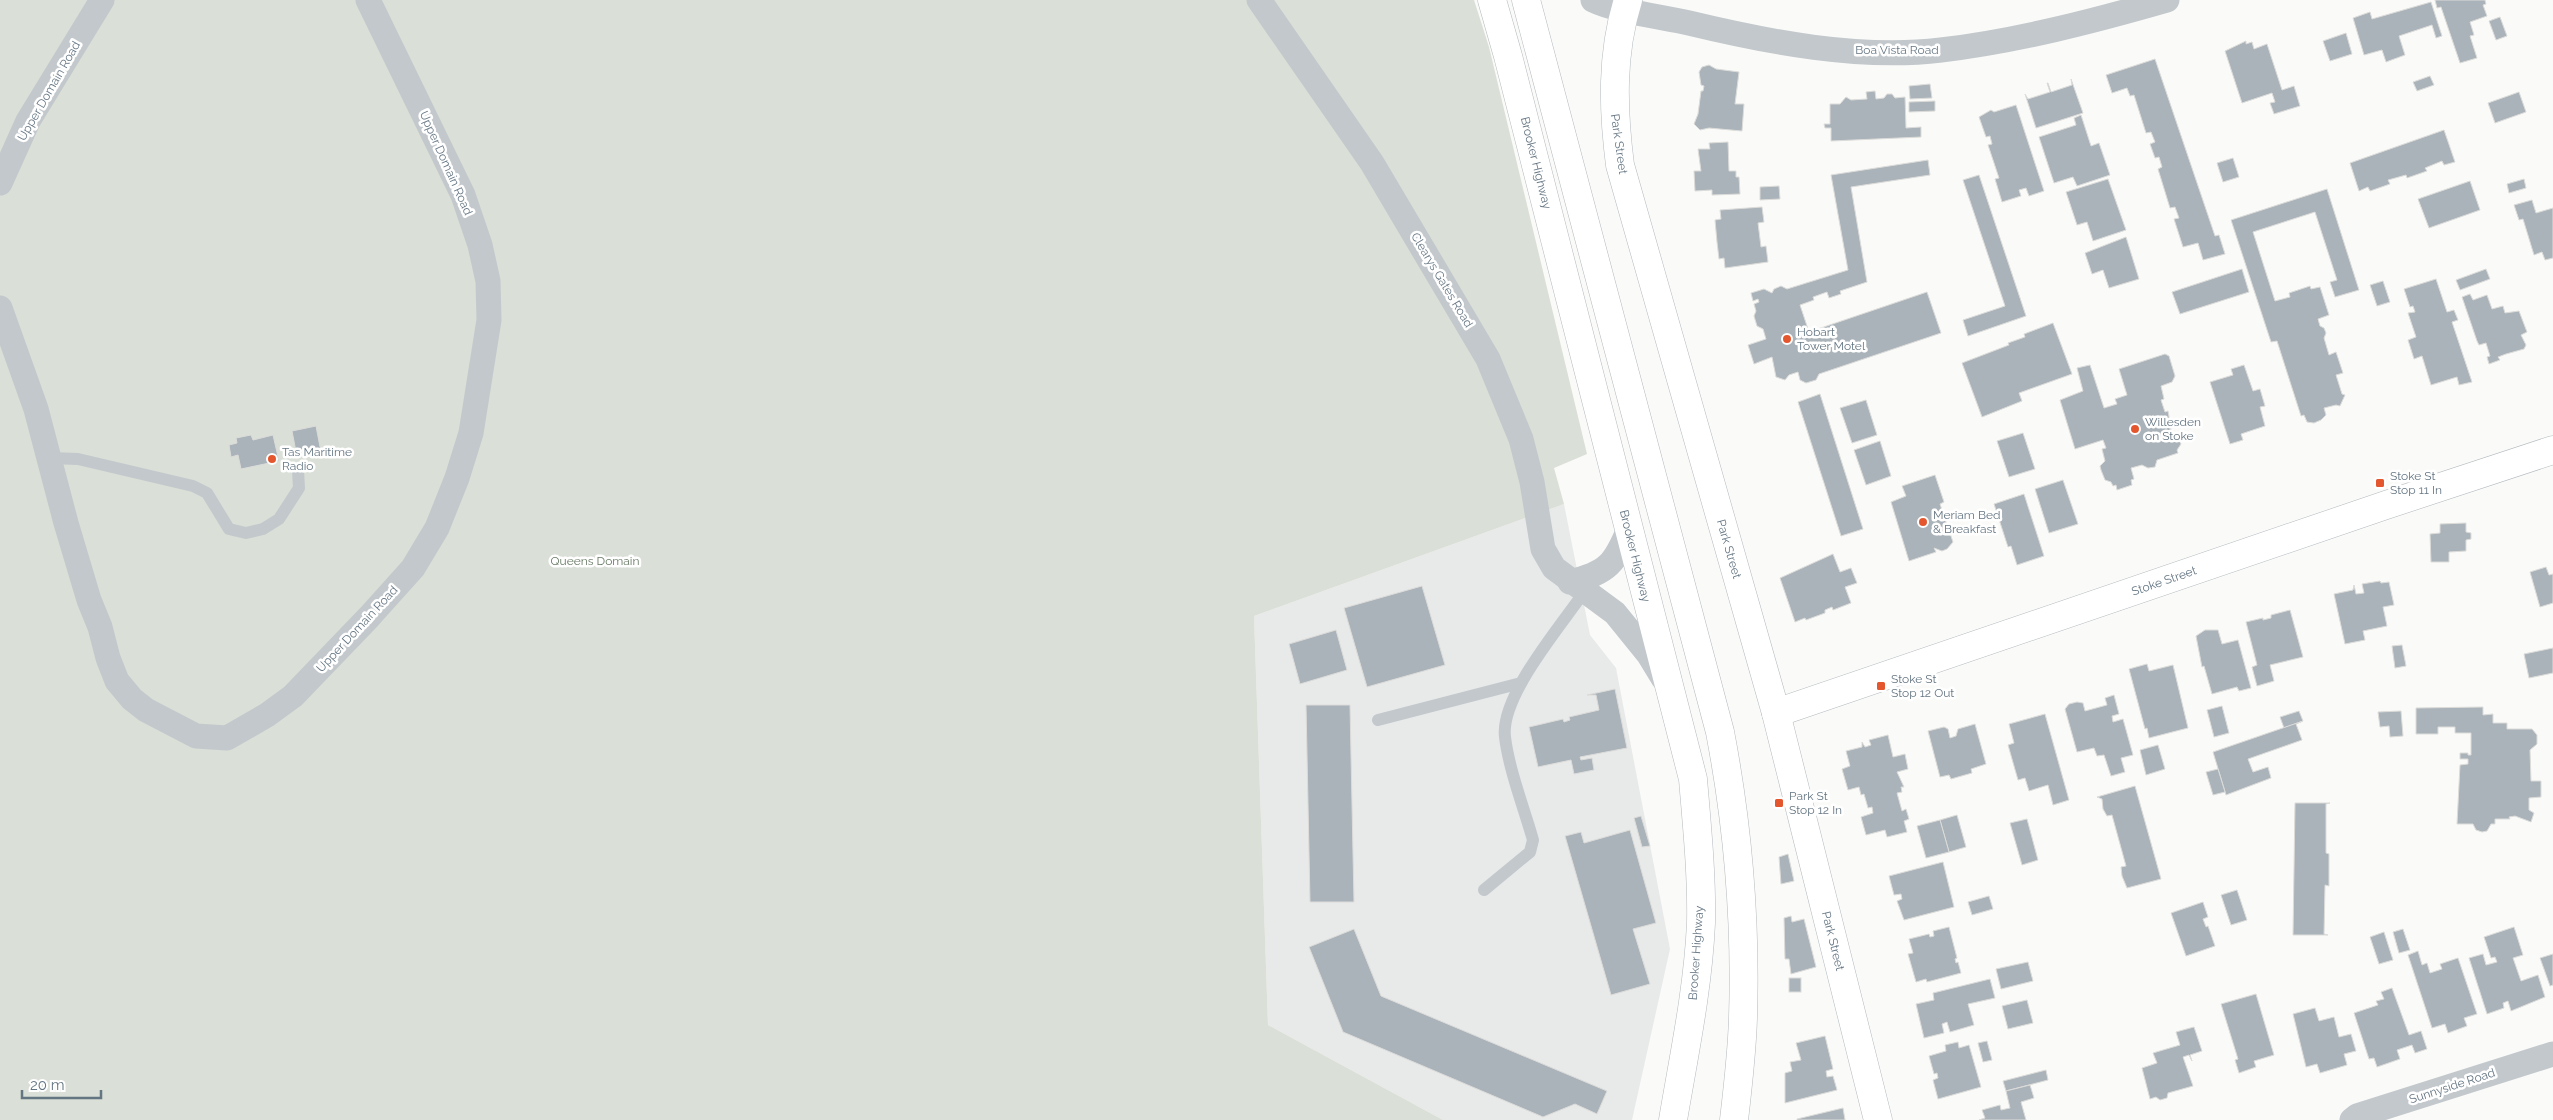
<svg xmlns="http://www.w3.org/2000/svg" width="2553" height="1120" viewBox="0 0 2553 1120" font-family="Raleway,sans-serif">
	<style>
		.built { fill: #e8e9e9 }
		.green { fill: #dadfd7 }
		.building { fill: #aab3b9; stroke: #dcdcda }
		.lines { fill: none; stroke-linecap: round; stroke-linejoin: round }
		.secondary-casing { stroke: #b3babf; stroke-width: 29 }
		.highway-casing { stroke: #b4b9bd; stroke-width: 29 }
		.lane { stroke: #c3c8cc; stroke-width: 12 }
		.street { stroke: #c3c8cc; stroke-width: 25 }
		.secondary { stroke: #fff; stroke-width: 28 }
		.highway { stroke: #fff; stroke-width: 28 }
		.poi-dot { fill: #e4572e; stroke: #fff; stroke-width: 2 }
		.labels { text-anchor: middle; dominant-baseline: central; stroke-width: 5; stroke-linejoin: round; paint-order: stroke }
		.street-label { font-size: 12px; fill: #657683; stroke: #fff }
		.poi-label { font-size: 12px; fill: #657683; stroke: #fff; text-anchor: start }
		.park-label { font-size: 12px; fill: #687a64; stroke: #fff }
	</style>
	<rect width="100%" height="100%" fill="#fafaf8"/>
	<path class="built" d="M1564,504l26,131 26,33 54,281 -38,171h-189l-175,-95 -14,-409z"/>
	<path class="green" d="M0,0h1474l15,47 98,407 -33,14 10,36 -310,112 14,409 175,95h-1443z"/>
	<g class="building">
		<path d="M2435,0h50l1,4 -3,1 4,11 -17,6 4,13 -4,1 7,22 -17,5 -19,-56 -4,1z"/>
		<path d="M2431,2l11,34 -6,2 -4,-13 -33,11 6,19 -19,7 -4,-12 -18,5 -11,-37 17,-6 2,7z"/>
		<path d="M2500,17l7,19 -11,4 -7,-19z"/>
		<path d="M2346,33l6,21 -22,7 -7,-20z"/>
		<path d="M2246,41v3l6,-2 2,7 13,-5 15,46 12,-4 6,20 -26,8 -4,-11 5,-1 -3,-9 -30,10 -17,-52z"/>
		<path d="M2155,59l60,177 4,-1 6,19 -22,6 -5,-17 -15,4 -9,-28 5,-1 -4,-11 -5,1 -12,-39 4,-2 -3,-10 -4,1 -5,-14 5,-2 -4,-10 -5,1 -12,-38 -4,1 -3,-8 -15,5 -6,-18z"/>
		<path d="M1709,65l7,4 23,3 -4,32h9l-2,27 -33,-3 -9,2 -6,-6 4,-10 3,-23h2l1,-5 -3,-1 -2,-13 3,-5z"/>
		<path d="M2430,76l4,9 -17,6 -4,-9z"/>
		<path d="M2071,79l12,34 -47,15 -11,-34 3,5 22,-7 -3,-9h1l3,9 21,-7z"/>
		<path d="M1930,84l2,14 -22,1 -1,-13z"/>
		<path d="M1875,91l1,8 8,-1 3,-4h5l3,4 10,-1 1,31 15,-1v10l-90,4v-13h-6l-1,-4h6v-20h10l6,-7 5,3 16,-1 -1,-7z"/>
		<path d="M2519,92l7,20 -31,11 -7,-20z"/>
		<path d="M1935,101v10l-26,1v-10z"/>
		<path d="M2016,105l28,86 -15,5 -3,-8 -7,2 2,6 -19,6 -7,-23 4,-1 -11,-33 4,-1 -2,-8 -4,1 -7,-20 12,-7 3,2z"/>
		<path d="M2081,115l10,31 8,-3 11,32 -33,11 -4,-9 -19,6 -15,-46 37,-12 -2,-7z"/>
		<path d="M2444,130l11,32 -11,3 -2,-4 -17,7 2,3 -20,7 -1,-3 -18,5 2,4 -20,7 -2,-4 -9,4 -9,-28z"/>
		<path d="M1728,142l1,29h7v6h3l1,17 -28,1v-5l-17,1 -1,-20h7l-3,-22h12l-1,-6z"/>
		<path d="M2233,158l6,19 -16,5 -6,-19z"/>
		<path d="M1928,160l2,15 -79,12 16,95 -27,9 1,3 -12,4 -2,-6 -14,5 1,3 -14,5 9,27 118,-40 14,41 -122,41 -3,6 -10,3 -6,-3 -2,-8 -9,3 -4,5 -9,-3 -4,-20 -18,7 -6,-19 18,-6 -3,-10 -6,-3 -3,-10 2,-5 -2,-7 5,-2 -1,-3 -5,2 -2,-8 13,-4 8,4 2,-4 7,-3 6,3 61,-19 -17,-95z"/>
		<path d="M1979,175l47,141 -58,20 -5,-16 42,-14 -42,-126z"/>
		<path d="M2108,179l18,51 -33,11 -6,-19 -10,3 -11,-33z"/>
		<path d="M2524,179l2,9 -17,5 -2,-9z"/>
		<path d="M2470,181l10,29 -51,18 -11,-29z"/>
		<path d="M1779,186l1,13 -20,1v-13z"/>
		<path d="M2327,189l32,101 -24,7 -5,-15 7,-2 -22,-68 -62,20 22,69 15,-4 -1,-4 21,-7 1,3 9,-2 9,28 -11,4 2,7 4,2 2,5 -2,5 5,17 7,-3 7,21 -7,2 6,19 3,1 -5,11 -4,-1 -12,3 2,7 -5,5 -7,3 -7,-1 -3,-7 -3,1 -24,-75 -6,1 -40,-122z"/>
		<path d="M2532,200l4,13 17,-5v50l-8,2 -3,-8 -8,3 -11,-36 -4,1 -5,-15z"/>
		<path d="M1762,207l2,15 -6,1 3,24 5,-1 2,16 -43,6 -1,-10 -5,1 -2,-17 -2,-22 6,-1 -1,-9z"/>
		<path d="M2126,237l13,42 -30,9 -6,-18 -11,4 -7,-21z"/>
		<path d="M2242,269l7,23 -69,22 -8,-22z"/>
		<path d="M2486,269l4,10 -30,11 -4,-10z"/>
		<path d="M2436,279l11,33 7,-2 4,10 -6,2 20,60 -13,3 -2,-8 -26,8 -9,-29 -8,3 -6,-19 8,-3 -8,-24 7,-1 -2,-6 -3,1 -6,-18z"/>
		<path d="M2383,281l7,21 -13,4 -7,-21z"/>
		<path d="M2470,294l3,6 14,-5 5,14 11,-3 2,7 14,-2 8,21 -6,3 5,10 -2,4 -18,5 -8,3 2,3 -11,4 -2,-7 3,-1 -4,-13 -7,2 -2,-4 -15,-44z"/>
		<path d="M2053,323l19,51 -53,19 3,8 -40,16 -20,-54 47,-18 -1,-2 17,-6 -1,-3z"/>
		<path d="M2165,354l4,2 6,20 -3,6 -11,4 3,13 -3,1 4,12 3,-1 4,23 6,3 3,7 -4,6 1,3 -21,7 -2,7 -7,1 -6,-3 -11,3 3,11 -3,1 1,5 -15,5 -1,-5 -3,1 -2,-4 -6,-2 -4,-10 -1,-4 5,-5 -3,-12 4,-1 -3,-8 -28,9 -15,-49 23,-9 -6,-23 13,-3 14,43 13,-4 -2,-5 12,-4 -8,-26z"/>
		<path d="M2244,365l9,26 7,-2 5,17 -5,1 5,19 -24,8 2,6 -13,4 -20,-62 23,-7 -2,-6z"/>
		<path d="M1820,394l43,135 -22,7 -43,-134z"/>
		<path d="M1866,400l11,35 -25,8 -12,-35z"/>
		<path d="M316,426l5,26 -24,5 -5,-26z"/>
		<path d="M2023,433l12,36 -26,8 -12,-36z"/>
		<path d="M251,435l2,5 20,-5 6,26 -38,8 -3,-14 -7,2 -2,-12 8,-2 -1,-5z"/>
		<path d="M1880,441l11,35 -25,9 -12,-35z"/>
		<path d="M1935,475l9,27 -4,2 13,38 -6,7 -5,2 -8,-3 2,4 -27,9 -18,-59 15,-6 -4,-10z"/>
		<path d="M2063,480l15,44 -29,9 -14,-44z"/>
		<path d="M2024,494l20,62 -27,9 -6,-19 -3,1 -14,-43z"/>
		<path d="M2466,523v9l5,1v6l-5,1v11l-17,1v10h-18l-1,-28 10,-1v-9z"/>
		<path d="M1833,554l7,18 11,-4 6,15 -12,4 6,16 -18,7 -1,-3 -7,3v3l-19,7 -1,-2 -10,4 -15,-44z"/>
		<path d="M2546,567l3,8 4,-1v29l-13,4 -10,-35z"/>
		<path d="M2380,581l1,2 8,-1 5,23 -11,2 4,19 -24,5 2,9 -20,4 -11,-50 19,-4 1,-5 2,9 8,-1 -2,-9z"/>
		<path d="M1422,586l23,79 -78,22 -23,-79z"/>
		<path d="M2290,610l13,47 -33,8 4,16 -17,5 -5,-19 5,-2 -11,-43 17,-4v2l8,-2v-3z"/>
		<path d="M1336,630l11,40 -47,14 -11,-40z"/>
		<path d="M2205,630h13l4,14 16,-4 13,48 -12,3 -2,-4 -25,7 -8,-28 -2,1 -6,-31z"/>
		<path d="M2402,645l4,21 -11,2 -3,-22z"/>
		<path d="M2553,648v25l-24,5 -5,-24z"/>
		<path d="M2147,664l2,7 24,-6 15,63 -39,10 -2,-10 -2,1 -16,-60z"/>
		<path d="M1615,689l12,59 -47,9 1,3 11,-2 2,12 -20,4 -3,-14 -33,7 -9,-40 34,-8 1,3 6,-2 -1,-3 30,-7 -3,-15h-9z"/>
		<path d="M2114,695l5,19 -7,2 1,6 10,-3 10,36 -12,3 4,14 -14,4 -7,-21 -7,1 -3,-8 -17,4 -12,-43 4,-5 8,-2 6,1 2,8 22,-6 -2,-7z"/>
		<path d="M1306,705h44l4,197h-44z"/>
		<path d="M2222,706l7,27 -15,4 -7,-27z"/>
		<path d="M2483,707v8l10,-1v9h14v6h25l5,6v9l-7,6 1,31h10v16l-12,1v12l5,3 -3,9 -16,-6 -6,1 1,2h-15v5h-4l-4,7 -5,1 -6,-2 -3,-6h-16l3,-59 8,-1v-5h-8v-6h8v2h3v-22h-16v-6h-17v7h-22v-26z"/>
		<path d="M2299,711l4,10 -19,7 -4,-11z"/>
		<path d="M2401,711l2,25 -13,1 -1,-11 -9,1 -2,-15z"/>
		<path d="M2045,714l24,86 -16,5 -5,-20 -19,6 -4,-13 -7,2 -10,-35 6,-2 -5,-19z"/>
		<path d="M2303,721l-7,3 6,16 -54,19 5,13 15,-5 3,11 -45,17 -13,-43z"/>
		<path d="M1975,724l11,40 -15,5 1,4 -21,6 -2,-4 -9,2 -12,-46 16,-4 4,2 2,9 6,-2 2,-7z"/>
		<path d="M1888,735l5,22 12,-3 3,15 -11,3 7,15h-3l1,5 -5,1 5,18 4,-2 3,10 -5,2 3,11 -20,5 -2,-7 -19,5 -5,-18 12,-4 -1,-6 -4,1 -4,-14 -3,1 -2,-8 -11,3 -6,-21 8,-3 -4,-15 16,-4v-5l3,5 6,-2 -2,-5z"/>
		<path d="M2158,745l7,24 -19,6 -6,-25z"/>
		<path d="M2218,769l7,23 -12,3 -7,-23z"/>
		<path d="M2135,786l26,93 -34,9 -5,-12 -1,-9 5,-1 -14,-51 -5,1 -4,-7 -1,-10 -5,-2z"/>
		<path d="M2295,803h35l-4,1v49l3,1v32l-4,-1 -1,49 4,1h-35z"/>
		<path d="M1957,815l9,32 -17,5 -9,-32z"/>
		<path d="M1641,816l9,30 -8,1 -8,-29z"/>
		<path d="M2027,819l11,41 -16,5 -12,-42z"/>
		<path d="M1940,820l9,32 -23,6 -9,-32z"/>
		<path d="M1630,830l26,93 -23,6 17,55 -39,11 -46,-159 16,-4 3,11z"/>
		<path d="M1788,854l6,27 -13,3 -2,-27z"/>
		<path d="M1943,862l11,45 -50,13 -7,-19 5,-2 -1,-5 -7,1 -5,-19z"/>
		<path d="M2237,890l10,30 -16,5 -10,-30z"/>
		<path d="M1989,896l4,13 -21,6 -4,-13z"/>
		<path d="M2203,902l5,15 -5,2 3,8 2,-1 7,20 -29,10 -15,-43z"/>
		<path d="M1791,916l1,6 12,-3 12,48 -25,7 -2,-15h-4l-1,-41z"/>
		<path d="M1949,927l8,31 -2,1 1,4 2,-1 3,11 -34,9 -1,-3 -10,3 -8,-28 5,-1 -4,-14 20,-5 1,3 4,-1 -1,-5z"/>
		<path d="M2514,927l9,28 -10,3 8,23 17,-6 7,22 -34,14 -3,-10 -5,2 1,5 -17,6 -18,-56 14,-4 3,11 11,-3 -2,-5 -4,1 -7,-21z"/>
		<path d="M1354,929l27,67 226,95 -10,23 -22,-10 -32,13 -200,-85 -34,-85z"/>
		<path d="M2403,929l7,21 -11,3 -6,-21z"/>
		<path d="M2384,932l9,28 -14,4 -9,-27z"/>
		<path d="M2418,951l4,14 5,-2 3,10 12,-4 -2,-5 18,-6 19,56 -13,4 3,8 -19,7 -3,-9 -13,4 -24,-73z"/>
		<path d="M2553,954v31l-3,1 -10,-28z"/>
		<path d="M2028,962l5,19 -32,8 -5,-20z"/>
		<rect x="1789" y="978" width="12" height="14"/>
		<path d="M1990,979l5,19 -27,6 6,21 -24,7 -3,-10 -5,2 2,9 -20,5 -8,-34 18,-4 -1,-7z"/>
		<path d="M2392,988l17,47 12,-4 6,18 -12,4 -3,-8 -15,5 3,9 -23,8 -3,-9 -5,1 -15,-46 24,-8 -2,-4 8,-2 -3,-7z"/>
		<path d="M2256,994l18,61 -20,6 2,6 -17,6 -4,-13 3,-1 -17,-55z"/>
		<path d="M2027,1000l6,23 -25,6 -6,-23z"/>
		<path d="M2315,1008l4,13 15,-4 5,20 12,-3 5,17 -12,3 3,11 -27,8 -3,-9 -11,3 -13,-53z"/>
		<path d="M2194,1027l8,24 -12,4 2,6 -3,-6 -6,2 10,29 -25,7 -1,5 -7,2 -4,-3 -6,2 -8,-31 15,-5 -4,-10 27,-8 -4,-13z"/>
		<path d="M1825,1036l8,33 -7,2 1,6 6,-1 4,14 -52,13v-30l7,-2 -2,-9 11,-2 -5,-17z"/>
		<path d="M1987,1041l5,19 -9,2 -5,-19z"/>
		<path d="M1958,1042l1,6 10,-3 12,42 -43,12 -5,-19 5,-2 -1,-5 -3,1 -5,-18 17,-5 -1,-6z"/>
		<path d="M2046,1070l2,10 -42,11 -3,-10z"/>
		<path d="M2030,1085l4,13 -13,4 5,18h-47l6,-2 -3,-8 18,-5 1,5 9,-2 -4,-17z"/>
		<path d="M1843,1108l2,12h-48v-1z"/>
	</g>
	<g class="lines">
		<defs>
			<g id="secondary">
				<path d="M1628,0c-17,54 -15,110 -8,165l156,548 102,407"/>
				<path d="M1776,713l610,-208 167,-55"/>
			</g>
			<g id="highway">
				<path d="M1492,0l16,56 185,723c4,48 9,96 8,144 -3,66 -17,132 -28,197"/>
				<path d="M1526,0l194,732c18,94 26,190 23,286 -1,34 -5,68 -9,102"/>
			</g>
		</defs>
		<use href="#secondary" class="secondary-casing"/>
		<use href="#highway" class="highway-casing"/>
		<g class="lane">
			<path d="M50,458l28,1 115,27 14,7 22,36 17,4 17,-4 16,-10 20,-31 -1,-17"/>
			<path d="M1378,720l143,-37"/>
			<path d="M1484,890l46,-38 3,-12c-9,-32 -24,-70 -28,-103 -5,-41 56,-111 79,-145"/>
		</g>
		<g class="street">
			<path d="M1259,0l113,163 116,196 33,80 11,43 11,67 11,19 61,45 34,42 14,23"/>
			<path d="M1593,0c22,11 70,17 96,23 79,19 171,37 252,27 76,-9 153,-29 226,-50"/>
			<path d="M0,183l28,-62 74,-121"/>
			<path d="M0,308l36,101 30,114 23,77 11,27 8,31 9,23 15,18 14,11 50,26 31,2 40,-23 26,-19 76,-79 44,-49 24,-40 20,-50 14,-45 18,-113 -1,-39 -8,-36 -17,-50 -95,-195"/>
			<path d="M1570,582c38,-9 45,-19 59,-53"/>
			<path d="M2352,1120l5,-4 196,-62"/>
		</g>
		<use href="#secondary" class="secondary"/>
		<use href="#highway" class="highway"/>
	</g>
	<g class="poi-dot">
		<circle cx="1787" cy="339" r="5"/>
		<circle cx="2135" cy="429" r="5"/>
		<circle cx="272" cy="459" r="5"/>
		<rect x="2375" y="478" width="10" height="10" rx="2.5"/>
		<circle cx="1923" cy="522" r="5"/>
		<rect x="1876" y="681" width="10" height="10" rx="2.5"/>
		<rect x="1774" y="798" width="10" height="10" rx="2.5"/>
	</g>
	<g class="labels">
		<g class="street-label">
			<text x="1897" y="50">Boa Vista Road</text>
			<text transform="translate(49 91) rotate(-60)">Upper Domain Road</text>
			<text transform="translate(1619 144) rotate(82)">Park Street</text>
			<text transform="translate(446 163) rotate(66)">Upper Domain Road</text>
			<text transform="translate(1536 163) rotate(76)">Brooker Highway</text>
			<text transform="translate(1442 280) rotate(59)">Clearys Gates Road</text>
			<text transform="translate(1729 549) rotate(74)">Park Street</text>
			<text transform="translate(1635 556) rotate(76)">Brooker Highway</text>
			<text transform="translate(2164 581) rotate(-19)">Stoke Street</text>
			<text transform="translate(357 629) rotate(-47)">Upper Domain Road</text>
			<text transform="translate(1833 941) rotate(76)">Park Street</text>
			<text transform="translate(1696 953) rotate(-86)">Brooker Highway</text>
			<text transform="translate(2452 1086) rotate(-18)">Sunnyside Road</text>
		</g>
		<g class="poi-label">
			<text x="1797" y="332">Hobart<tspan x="1797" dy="14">Tower Motel</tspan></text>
			<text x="2145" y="422">Willesden<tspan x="2145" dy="14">on Stoke</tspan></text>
			<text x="282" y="452">Tas Maritime<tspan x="282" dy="14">Radio</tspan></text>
			<text x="2390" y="476">Stoke St<tspan x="2390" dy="14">Stop 11 In</tspan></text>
			<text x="1933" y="515">Meriam Bed<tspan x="1933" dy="14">&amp; Breakfast</tspan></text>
			<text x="1891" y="679">Stoke St<tspan x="1891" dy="14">Stop 12 Out</tspan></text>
			<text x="1789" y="796">Park St<tspan x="1789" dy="14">Stop 12 In</tspan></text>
		</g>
		<g class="park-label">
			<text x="595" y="561">Queens Domain</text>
		</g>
	</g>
	<path d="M22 1090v8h79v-8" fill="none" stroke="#657683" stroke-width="2.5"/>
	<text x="30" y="1090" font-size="15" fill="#657683" stroke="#ffffff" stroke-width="4" paint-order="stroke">20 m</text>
</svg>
